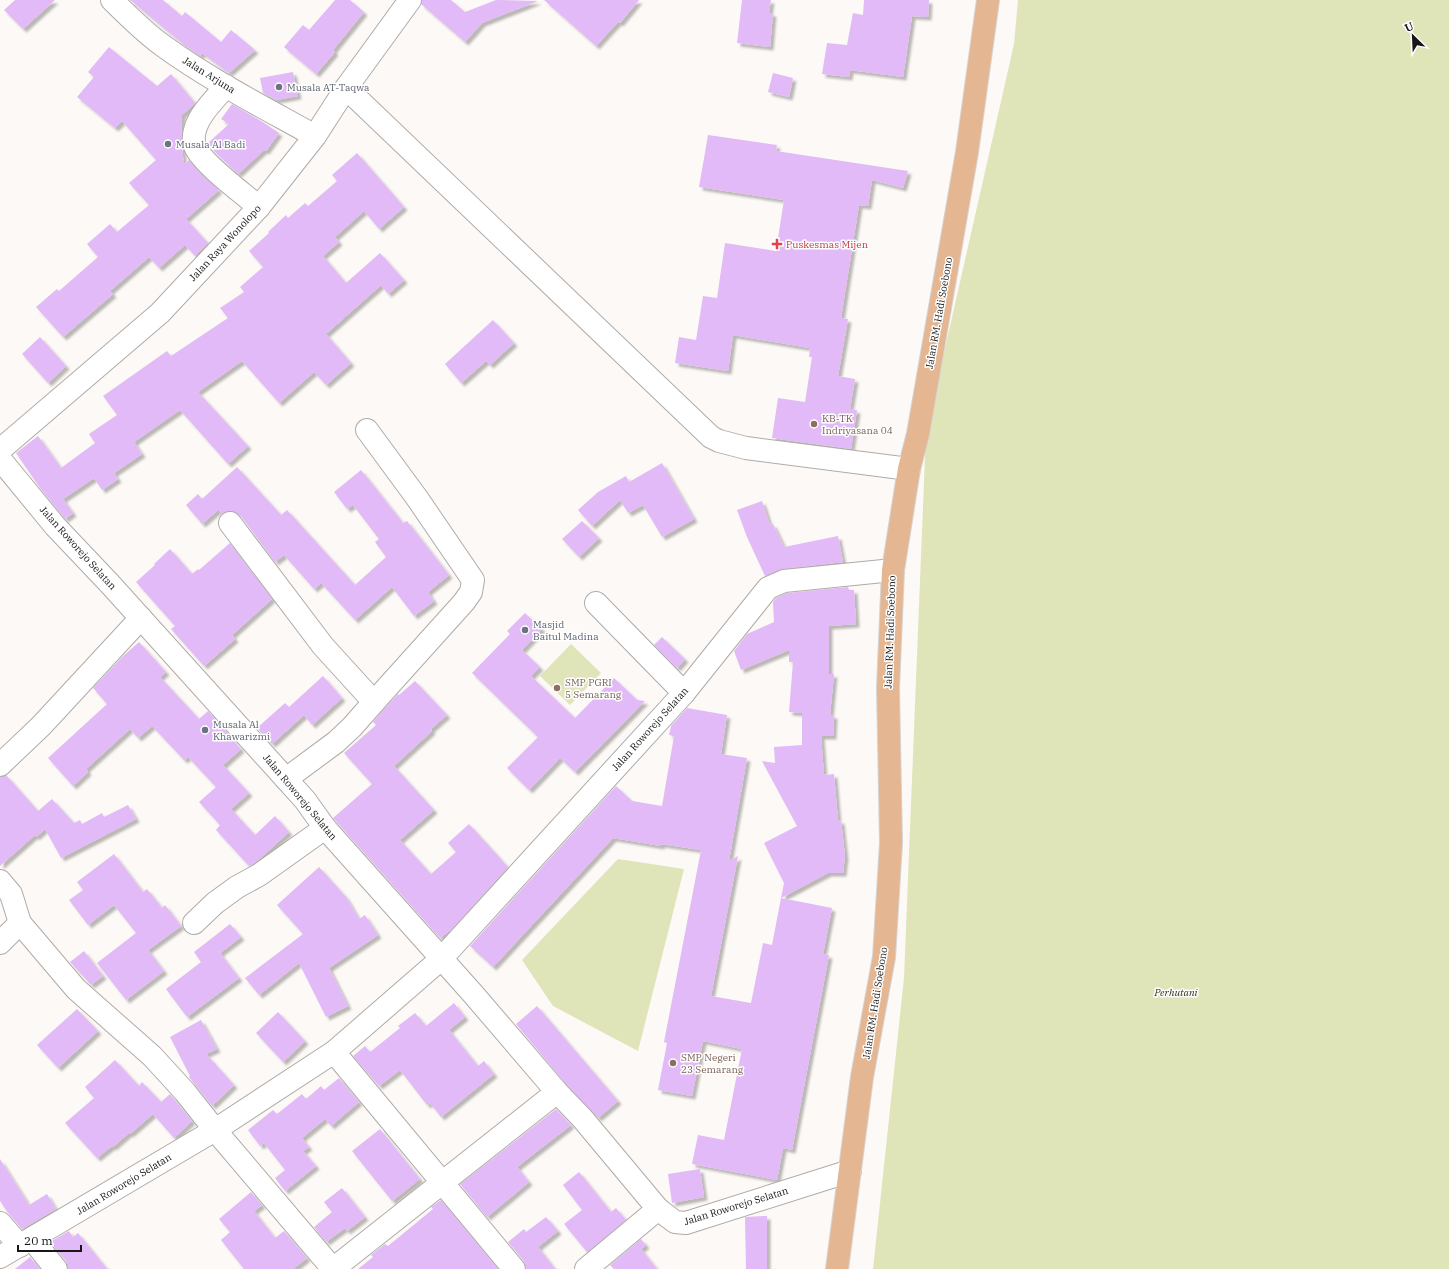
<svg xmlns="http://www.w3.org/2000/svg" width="1449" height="1269" viewBox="0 0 1449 1269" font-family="'IBM Plex Serif',serif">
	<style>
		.green { fill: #dfe5b8 }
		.building { fill: #e1baf7; filter: url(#shadow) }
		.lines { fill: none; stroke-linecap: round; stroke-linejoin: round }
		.minor-casing { stroke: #afaba8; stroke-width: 24 }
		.major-casing { stroke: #d5d5d5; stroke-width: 24 }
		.minor { stroke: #fff; stroke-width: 22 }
		.major { stroke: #e5b692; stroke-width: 22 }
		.worship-dot { fill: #6b7280; stroke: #fff; stroke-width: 1.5 }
		.health-dot { fill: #e0444e; stroke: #fff; stroke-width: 1.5 }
		.education-dot { fill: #8d6e63; stroke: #fff; stroke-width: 1.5 }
		.labels { text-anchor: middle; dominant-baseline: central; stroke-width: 3; stroke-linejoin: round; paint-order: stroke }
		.street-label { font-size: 10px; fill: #171615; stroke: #fff }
		.worship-label { font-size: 10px; fill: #5b616d; stroke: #fff; text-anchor: start }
		.health-label { font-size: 10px; fill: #be3a42; stroke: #fff; text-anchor: start }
		.education-label { font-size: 10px; fill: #785e54; stroke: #fff; text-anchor: start }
		.park-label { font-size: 10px; font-style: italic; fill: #2d2f10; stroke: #fff }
	</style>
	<defs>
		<filter id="shadow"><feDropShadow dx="3.5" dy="3.5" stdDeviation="1" flood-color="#0004"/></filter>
	</defs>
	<rect width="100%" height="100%" fill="#fdf9f6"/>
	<g class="green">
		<path d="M1018,0h431v1269h-576l31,-291 22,-546 88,-388z"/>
		<path d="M571,644l30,29 -31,32 -30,-29z"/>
		<path d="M618,859l66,10 -46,182 -85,-45 -31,-46z"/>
	</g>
	<g class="building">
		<path d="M15,0h40l-32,29 -19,-19z"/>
		<path d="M130,0h33l19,16 3,-4 36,30 10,-12 24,20 -26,23 -27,-20 -2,3 -17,-12z"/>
		<path d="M335,0h15l14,12 -31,38 2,2 -19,22 -32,-27 19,-22 6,5z"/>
		<path d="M422,0h29l14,12 31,-12 42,1 -56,22 -17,19 -44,-38z"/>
		<path d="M544,0h95l-19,23 -2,-1 -22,24z"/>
		<path d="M742,0h29l-2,13h4l-3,34 -33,-4z"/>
		<path d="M864,0h65l-1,17 -16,-1 -9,61 -53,-7 -1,7 -27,-3 5,-31 20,2 6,-32 10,2z"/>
		<path d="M109,47l48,39 14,-12 24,29 -13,12 -1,26 3,23 5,-4 8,10 22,20 -33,29 22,24 -13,13 -10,-11 -26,23 -10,-11 -39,34 3,3 -50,43 -27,-30 21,-18 2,2 39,-34 -11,-13 23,-20 7,8 32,-27 -20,-22 27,-23 -34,-39 -7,7 -38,-31 17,-20 -6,-5z"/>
		<path d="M293,72l5,24 -22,4 -13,-7 -3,-15z"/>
		<path d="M773,73l20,5 -4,19 -21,-5z"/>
		<path d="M232,104l29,17 18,12 -13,18 -2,-1 -26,24 -23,-22 -7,-9 21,-19 -8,-5z"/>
		<path d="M708,135l69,10 -1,6 132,20 -5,17 -31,-8 -4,26 -9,-1 -18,113 7,1 -10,57 17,3 -5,30 7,1 -6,39 -79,-11 6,-40 27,4 7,-45h-3l1,-9 -77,-13 -5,36 -53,-8 4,-26 17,3 7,-44 14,2 8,-55 51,8 8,-51 -85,-13z"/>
		<path d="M357,153l47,54 -25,22 -15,-18 -29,26 4,5 -16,14 23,27 34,-30 24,27 -16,14 -7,-9 -55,49 25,29 -25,22 -12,-13 -35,31 -37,-42 -44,31 50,54 -20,18 -48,-54 -46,32 8,12 -28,19 4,6 -16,11 -8,-12 -31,21 10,14 -8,6 -25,-31 -24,-35 22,-17 23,32 34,-25 -6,-9 28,-19 -14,-19 64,-45 4,5 57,-38 -8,-10 24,-16 -4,-5 23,-20 -14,-16 20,-18 -1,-1 18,-17 2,3 17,-15 3,3 29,-25 -5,-6z"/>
		<path d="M493,320l21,23 -24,22 -4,-4 -25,22 -16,-19z"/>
		<path d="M40,337l26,29 -18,17 -26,-29z"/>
		<path d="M662,463l32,56 -32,18 -19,-32 -15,8 -8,-13 -28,26 -14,-16 20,-18 28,-16 3,6z"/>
		<path d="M237,467l44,48 6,-5 68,75 31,-28 -11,-15 4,-3 -26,-34 -6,4 -13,-17 27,-22 42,53 4,-2 42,54 -21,17 6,9 -20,15 -22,-29 -37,33 -34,-37 -7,6 -30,-34 -9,7 -35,-47 -5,-3 -7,-1 -6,3 -4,-4 -16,14 -16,-19 12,-11 4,5z"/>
		<path d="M762,501l8,24 3,-1 11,23 54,-11 5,26 -60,7 -18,7 -18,-39 -10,-27z"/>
		<path d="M582,521l17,17 -20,19 -17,-18z"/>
		<path d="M230,543l42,56 -40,36 3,4 -31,27 -33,-37 4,-3 -39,-44 19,-17 -1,-1 16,-15 22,25 6,-5 1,1z"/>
		<path d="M848,587l1,3h5l2,34 -27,2v48h5l-4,41h4l-1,21h-12l3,39 10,-1 4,47 3,-1 4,36 -2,17h-15l-47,25 3,-15 -20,-40 33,-17 -35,-65 13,2 -1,-16 28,-2v-32l-13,-1 4,-50h-4v-12l-48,20 -7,-19 13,-17 27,-12 -1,-20 3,-4 11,-5z"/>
		<path d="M525,613l17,16 -20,21 18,17 -9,9 44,42 39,-40 23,22 8,1 -70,71 -15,-14 -31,32 -22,-22 31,-31 -66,-64 38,-39 -3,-3z"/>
		<path d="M662,637l23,22 -8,9 -23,-23z"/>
		<path d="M139,642l27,30 -6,5 39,42 9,-8 33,38 -18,16 26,28 -18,16 24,26 20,-19 14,16 -33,30 -7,4 -33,-36 4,-5 -21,-23 17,-15 -28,-30 -4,3 -32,-34 -14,12 -8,-9 -44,40 2,3 -15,14 -25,-28 59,-54 -14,-16 29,-31z"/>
		<path d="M323,676l19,22 -30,27 -8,-10 -32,29 -15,-16 28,-25 4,4z"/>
		<path d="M415,681l32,34 -16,14 1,2 -38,35 40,44 -34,30 31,34 25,-22 -8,-9 21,-19 39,43 -56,62 -12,9 -107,-120 39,-34 -28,-31 32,-28 -3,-3 10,-12 15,-16 1,1z"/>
		<path d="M687,708l40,7 -6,39 26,4 -18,103 9,-5 -27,140 40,7 12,-60 9,2 9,-47 51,10 -9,46 6,1 -37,195 -9,-2 -6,32 -85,-16 6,-29 26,5 18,-91 -39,-8 -11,55 -34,-6 9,-47 -3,-1 37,-192 -40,-6v2l-48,-8 -120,129 -23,-21 146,-160 16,15 30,5 12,-70 -5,-1 2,-9z"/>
		<path d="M6,775l32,36 14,-12 22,24 6,-3 2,4 20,-11 2,4 24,-12 8,14 -75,39 -16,-29 -9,8 -1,-2 -35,31v-89z"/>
		<path d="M114,854l29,38 4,-3 15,19 3,-3 16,21 -33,24 16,21 -38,29 -29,-37 39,-30 -22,-28 -26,20 -19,-25 14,-10 -6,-8z"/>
		<path d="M319,867l27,30 13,22 6,-4 13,20 -49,33 19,38 -22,11 -27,-54 -40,32 -14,-17 58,-44 -26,-29z"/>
		<path d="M230,924l11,13 -21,16 19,25 -52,39 -21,-28 35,-27 -7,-10z"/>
		<path d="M84,951l19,25 -12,9 -21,-23z"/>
		<path d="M454,1003l11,14 -16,13 29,36 6,-5 10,13 -53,43 -11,-14 -3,2 -27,-35 -21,16 -26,-30 12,-10 5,6 30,-24 -2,-2 17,-13 11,13z"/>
		<path d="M537,1006l81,95 -20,17 -32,-34 -50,-60z"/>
		<path d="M77,1009l21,22 -40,37 -21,-23z"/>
		<path d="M278,1012l27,29 -22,21 -27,-29z"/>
		<path d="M201,1020l16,29 -11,5 28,31 -22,21 -23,-29 1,-1 -20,-39z"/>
		<path d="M115,1060l24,26 3,-4 19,20 9,-8 22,27 -18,17 -21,-24 -23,20 -1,-1 -16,14 -1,-1 -15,12 -32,-35 29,-25 -9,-11z"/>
		<path d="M339,1078l20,24 -28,24 -6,-7 -23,19 7,9 -6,4 13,15 -31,25 -10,-13 10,-8 -21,-27 -4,3 -12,-16 25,-20 4,4 25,-20 4,5 15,-13 3,4z"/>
		<path d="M556,1109l15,16 -54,42 12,15 -42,35 -27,-33z"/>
		<path d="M380,1129l40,50 -28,22 -40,-50z"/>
		<path d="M0,1159l29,46 18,-11 9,15 -34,20 -14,-16 -8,-12z"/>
		<path d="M700,1169l4,28 -32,6 -4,-29z"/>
		<path d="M579,1172l32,40 5,-4 10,12 -39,32 -23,-28 18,-14 -19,-25z"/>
		<path d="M342,1188l23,29 -18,14 -2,-3 -19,14 -12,-15 18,-15 -8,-10z"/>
		<path d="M251,1192l11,13 -8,6 21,27 9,-7 23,27 -14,11h-49l-23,-29 9,-8 -11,-13z"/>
		<path d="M441,1200l57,69h-140l15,-12 -2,-2 14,-11 3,2 45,-37 -2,-2z"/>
		<path d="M767,1216v53h-21l-1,-52z"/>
		<path d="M546,1217l12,14 -20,16 17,22h-29l-2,-8 -16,-19 16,-13 2,3z"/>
		<path d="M69,1231l4,6 5,-4 29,36h-39l-2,-8 -16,-19z"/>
		<path d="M641,1239l5,6 -5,4 16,20h-43l-4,-4z"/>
		<path d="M30,1257l10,12h-25z"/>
	</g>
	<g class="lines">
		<defs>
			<g id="minor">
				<path d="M112,0c16,16 32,32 50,45 48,35 101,62 153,91"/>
				<path d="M226,86c-9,11 -21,22 -27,34 -4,7 -7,18 -4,26 6,17 49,48 64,61"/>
				<path d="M346,88l365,349 8,4 27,7 163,21"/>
				<path d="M0,450l160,-137 99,-106 56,-71 31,-48 64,-88"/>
				<path d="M0,459l55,67 55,58 176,195 19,21 20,28 149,167 83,97 25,26 76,91 17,13 11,1 164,-52"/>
				<path d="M230,523l93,123 51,56 90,-100 7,-10 2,-12 -56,-82 -50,-68"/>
				<path d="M596,603l88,90"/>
				<path d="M0,765l41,-39 100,-108"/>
				<path d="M286,779l50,-37 16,-15 22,-25"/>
				<path d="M0,881l11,13 9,29 56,66 76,67 33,36 30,38 118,139"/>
				<path d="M194,923l21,-20 22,-16 22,-12 66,-47"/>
				<path d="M0,943l20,-20"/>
				<path d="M334,1052l180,217"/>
				<path d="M0,1223l20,23"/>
				<path d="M32,1239l24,30"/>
				<path d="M0,1257l215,-127 119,-78 107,-93 243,-266 84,-105 16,-7 109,-11"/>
				<path d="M333,1269l224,-177"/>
				<path d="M586,1269l72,-60"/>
			</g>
			<path id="major" d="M837,1269l25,-192 22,-120 7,-114 -3,-155 5,-118 16,-101 9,-35 49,-282 21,-152"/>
		</defs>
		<use href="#minor" class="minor-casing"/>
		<use href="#major" class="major-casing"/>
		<use href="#minor" class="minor"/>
		<use href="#major" class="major"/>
	</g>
	<g class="worship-dot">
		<circle cx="279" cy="87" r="4"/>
		<circle cx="168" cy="144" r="4"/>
		<circle cx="525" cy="630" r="4"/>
		<circle cx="205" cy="730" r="4"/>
	</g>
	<path class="health-dot" d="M775 238h4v4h4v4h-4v4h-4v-4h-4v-4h4z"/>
	<g class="education-dot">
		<circle cx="814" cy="424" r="4"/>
		<circle cx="557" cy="688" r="4"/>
		<circle cx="673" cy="1063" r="4"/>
	</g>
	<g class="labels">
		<g class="street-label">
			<text transform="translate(209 75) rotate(32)">Jalan Arjuna</text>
			<text transform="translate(225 243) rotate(-47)">Jalan Raya Wonolopo</text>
			<text transform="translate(939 313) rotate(-80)">Jalan RM. Hadi Soebono</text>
			<text transform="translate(78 548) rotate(48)">Jalan Roworejo Selatan</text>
			<text transform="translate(890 632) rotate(-88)">Jalan RM. Hadi Soebono</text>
			<text transform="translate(650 729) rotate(-48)">Jalan Roworejo Selatan</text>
			<text transform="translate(300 797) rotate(50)">Jalan Roworejo Selatan</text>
			<text transform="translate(875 1003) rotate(-81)">Jalan RM. Hadi Soebono</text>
			<text transform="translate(124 1184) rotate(-31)">Jalan Roworejo Selatan</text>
			<text transform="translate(736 1206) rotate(-17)">Jalan Roworejo Selatan</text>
		</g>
		<g class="worship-label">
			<text x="287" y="87">Musala AT-Taqwa</text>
			<text x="176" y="144">Musala Al Badi</text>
			<text x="533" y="624">Masjid<tspan x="533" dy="12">Baitul Madina</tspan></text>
			<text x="213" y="724">Musala Al<tspan x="213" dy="12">Khawarizmi</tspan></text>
		</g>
		<g class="health-label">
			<text x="786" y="244">Puskesmas Mijen</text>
		</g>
		<g class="education-label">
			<text x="822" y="418">KB-TK<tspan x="822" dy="12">Indriyasana 04</tspan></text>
			<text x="565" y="682">SMP PGRI<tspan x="565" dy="12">5 Semarang</tspan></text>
			<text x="681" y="1057">SMP Negeri<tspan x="681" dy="12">23 Semarang</tspan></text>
		</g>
		<g class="park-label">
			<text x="1176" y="992">Perhutani</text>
		</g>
	</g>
	<g transform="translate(1413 36) rotate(336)" stroke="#ffffff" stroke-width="3" paint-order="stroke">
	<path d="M0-3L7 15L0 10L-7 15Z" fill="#171615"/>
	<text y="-6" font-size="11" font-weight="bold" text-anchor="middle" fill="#171615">U</text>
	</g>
	<path d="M18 1245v6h63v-6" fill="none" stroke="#171615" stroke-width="2"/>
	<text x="24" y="1245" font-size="12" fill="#171615" stroke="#ffffff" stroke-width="3" paint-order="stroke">20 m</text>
</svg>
